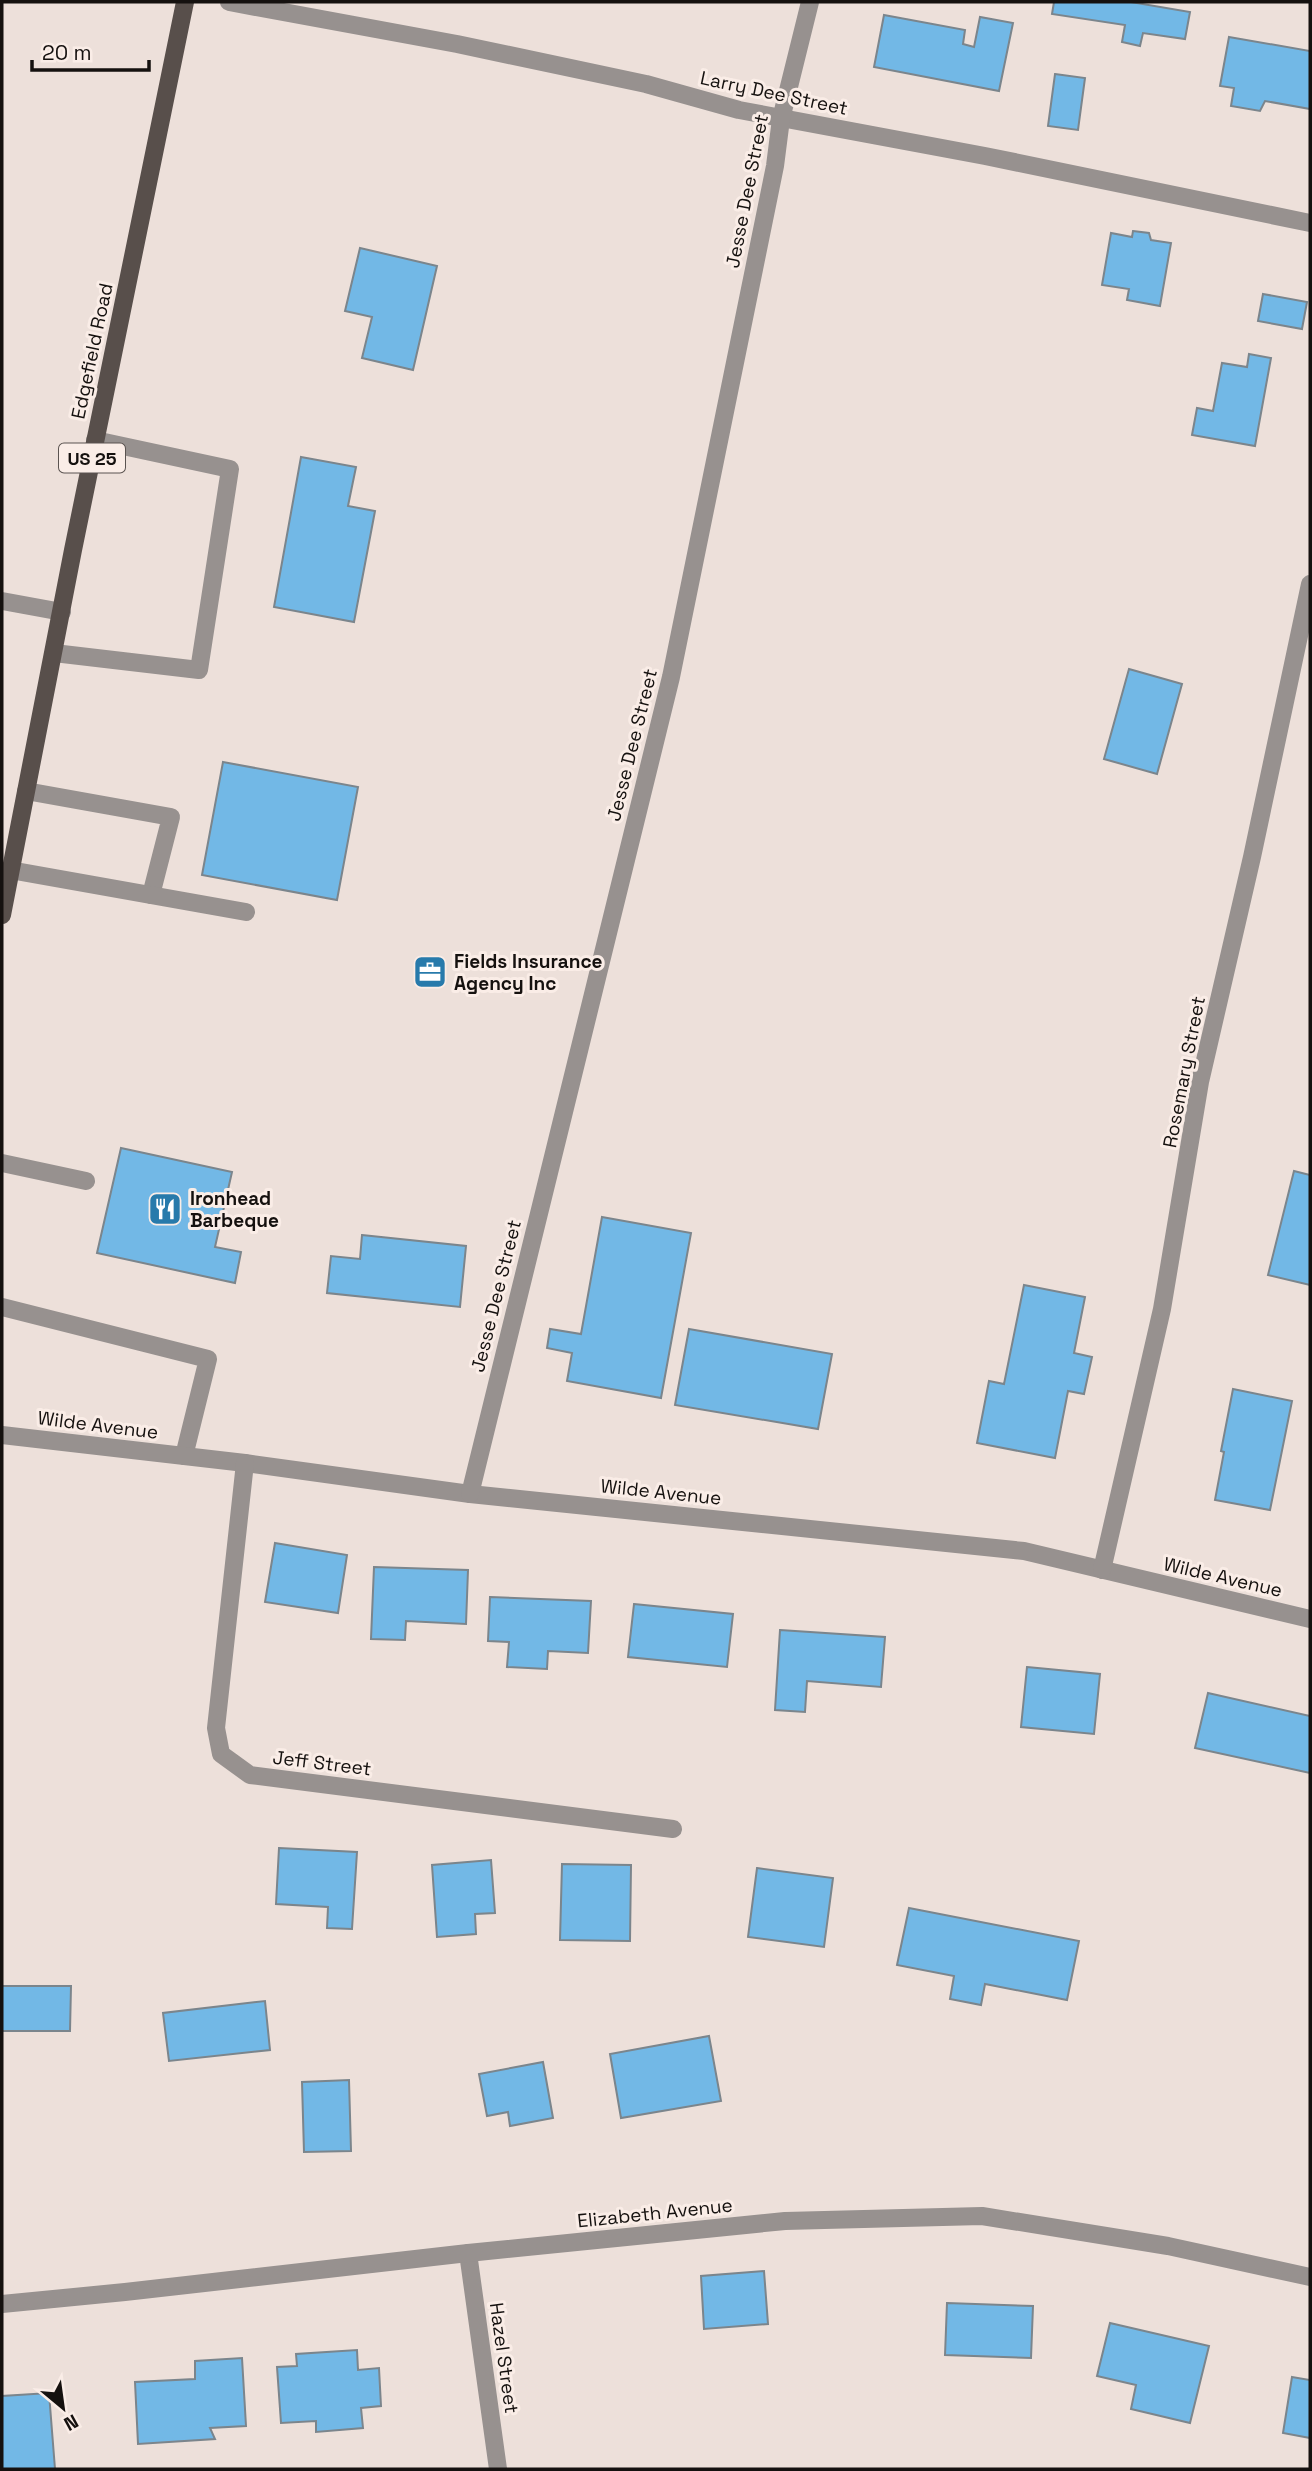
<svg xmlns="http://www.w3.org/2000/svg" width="1312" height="2471" viewBox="0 0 1312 2471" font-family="'Space Grotesk',sans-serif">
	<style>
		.building { fill: #72b8e6; stroke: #7b858c; stroke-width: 2 }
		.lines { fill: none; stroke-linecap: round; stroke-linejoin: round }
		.minor { stroke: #97918f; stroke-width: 18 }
		.major { stroke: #584f4b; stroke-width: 18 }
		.labels { text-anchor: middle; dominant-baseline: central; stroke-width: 6; stroke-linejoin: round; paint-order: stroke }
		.shield { fill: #faede7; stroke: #5a5350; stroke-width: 2 }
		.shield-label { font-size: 18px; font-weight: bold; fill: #15110f }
		.street-label { font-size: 19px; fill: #15110f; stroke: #faede7 }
		.poi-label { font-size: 19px; font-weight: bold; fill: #15110f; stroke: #faede7; text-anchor: start }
	</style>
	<rect width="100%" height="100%" fill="#ede0da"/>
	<g class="building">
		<path d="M1054,2h77l59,10 -5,27 -42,-6 -3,13 -18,-4 3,-17 -73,-11z"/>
		<path d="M884,15l81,15 -2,14 11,3 6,-30 33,6 -14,68 -125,-24z"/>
		<path d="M1229,37l81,14v58l-45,-8 -5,10 -29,-5 3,-18 -14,-2z"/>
		<path d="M1055,74l30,4 -7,52 -30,-4z"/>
		<path d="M1133,231l16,2 2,7 20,3 -11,63 -33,-6 2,-11 -27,-4 9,-52 21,4z"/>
		<path d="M360,248l77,18 -24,104 -51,-12 10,-41 -27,-6z"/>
		<path d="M1263,294l44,8 -5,27 -44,-8z"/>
		<path d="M1249,354l22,4 -16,88 -63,-11 5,-27 16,3 9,-48 25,4z"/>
		<path d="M301,457l55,10 -8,39 27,5 -21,111 -80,-15z"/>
		<path d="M1129,669l53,15 -25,90 -53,-15z"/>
		<path d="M223,762l135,25 -21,113 -135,-25z"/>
		<path d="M121,1148l111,24 -17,75 26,5 -6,31 -138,-30z"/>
		<path d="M1294,1171l16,4v110l-42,-10z"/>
		<path d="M602,1217l89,16 -30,165 -94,-17 5,-28 -25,-5 3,-19 31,5z"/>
		<path d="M362,1235l104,11 -6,61 -133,-14 4,-37 29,3z"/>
		<path d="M1024,1285l61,12 -11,56 18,4 -8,37 -16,-3 -13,67 -78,-15 12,-62 15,3z"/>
		<path d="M689,1329l143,25 -14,75 -143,-24z"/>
		<path d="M1233,1389l59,12 -22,109 -55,-10 9,-48 -3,-1z"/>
		<path d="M275,1543l72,12 -9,58 -73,-11z"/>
		<path d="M374,1567l94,3 -2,54 -60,-3 -1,19 -34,-1z"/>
		<path d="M490,1597l101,4 -3,52 -40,-2 -1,18 -40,-2 2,-25 -21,-1z"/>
		<path d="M634,1604l99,10 -6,53 -99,-10z"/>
		<path d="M780,1630l105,7 -4,50 -74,-6 -2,31 -30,-2z"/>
		<path d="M1027,1667l73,7 -6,60 -73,-7z"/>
		<path d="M1208,1693l102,23v57l-115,-25z"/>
		<path d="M279,1848l78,4 -5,77 -25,-1 1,-21 -52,-3z"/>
		<path d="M491,1860l4,53 -20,1 1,20 -39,3 -5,-72z"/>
		<path d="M562,1864l69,1 -1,76 -70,-1z"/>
		<path d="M757,1868l76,10 -9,69 -76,-10z"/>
		<path d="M909,1908l170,33 -12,59 -82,-16 -4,21 -31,-6 4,-23 -57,-11z"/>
		<path d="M2,1986h69l-1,45h-68z"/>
		<path d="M265,2001l5,49 -101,11 -6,-48z"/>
		<path d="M709,2036l12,65 -100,17 -11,-64z"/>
		<path d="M543,2062l10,56 -43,8 -2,-14 -21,4 -8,-42z"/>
		<path d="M349,2080l2,71 -47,1 -2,-70z"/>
		<path d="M764,2271l4,53 -64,5 -3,-53z"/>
		<path d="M947,2303l86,3 -2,52 -86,-3z"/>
		<path d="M1110,2323l99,23 -19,77 -59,-14 5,-24 -39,-9z"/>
		<path d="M357,2350l1,20 21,-2 2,38 -20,2 2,20 -47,4v-11l-35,2 -4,-56 20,-1 -1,-12z"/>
		<path d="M242,2358l4,68 -36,2 5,11 -77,5 -3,-62 60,-3v-18z"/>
		<path d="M1292,2377l18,3v58l-27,-5z"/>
		<path d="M49,2393l6,76h-53v-73z"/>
	</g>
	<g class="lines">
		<g class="minor">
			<path d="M229,2l228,42 189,40 93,26 246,46 325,67"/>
			<path d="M2,601l60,11"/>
			<path d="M54,653l145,17 31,-201 -135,-29"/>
			<path d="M26,791l145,26 -20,78"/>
			<path d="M10,870l236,42"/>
			<path d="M2,1163l84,18"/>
			<path d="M2,1307l206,52 -24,97"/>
			<path d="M2,1435l243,28 225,31 554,57 286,68"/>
			<path d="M245,1463l-29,265 5,26 29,21 423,54"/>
			<path d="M470,1494l201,-817 104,-511 6,-47 29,-117"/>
			<path d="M1102,1570l60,-261 38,-227 52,-225 58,-273"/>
			<path d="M468,2253l30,216"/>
			<path d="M2,2304l123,-12 343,-39 317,-32 197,-5 186,30 142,31"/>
		</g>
		<path class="major" d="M2,915l71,-365 112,-548"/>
	</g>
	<defs>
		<symbol id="office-square" viewBox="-11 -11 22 22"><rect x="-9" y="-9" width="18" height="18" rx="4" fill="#277aab" stroke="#faede7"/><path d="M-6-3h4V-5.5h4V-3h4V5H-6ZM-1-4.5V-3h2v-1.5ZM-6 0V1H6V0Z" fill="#fff"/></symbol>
		<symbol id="restaurant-square" viewBox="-11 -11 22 22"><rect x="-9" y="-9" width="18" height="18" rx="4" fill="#277aab" stroke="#faede7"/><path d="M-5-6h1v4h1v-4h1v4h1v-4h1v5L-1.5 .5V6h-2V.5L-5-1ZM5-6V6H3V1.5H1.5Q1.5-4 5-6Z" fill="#fff"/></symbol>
	</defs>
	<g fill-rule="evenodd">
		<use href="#office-square" x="411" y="953" width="38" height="38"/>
		<use href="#restaurant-square" x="146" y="1190" width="38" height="38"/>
	</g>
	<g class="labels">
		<rect class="shield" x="59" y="443.5" width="66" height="29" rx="5"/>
		<g class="shield-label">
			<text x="92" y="458">US 25</text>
		</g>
		<g class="street-label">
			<text transform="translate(774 93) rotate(12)">Larry Dee Street</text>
			<text transform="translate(747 191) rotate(-79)">Jesse Dee Street</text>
			<text transform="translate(92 351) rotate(-78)">Edgefield Road</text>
			<text transform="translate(632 745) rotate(-76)">Jesse Dee Street</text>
			<text transform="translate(1184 1072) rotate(-79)">Rosemary Street</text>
			<text transform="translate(496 1296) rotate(-76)">Jesse Dee Street</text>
			<text transform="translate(98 1425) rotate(7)">Wilde Avenue</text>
			<text transform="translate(661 1492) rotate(6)">Wilde Avenue</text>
			<text transform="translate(1223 1577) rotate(13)">Wilde Avenue</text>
			<text transform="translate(322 1763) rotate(7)">Jeff Street</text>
			<text transform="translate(655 2213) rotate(-6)">Elizabeth Avenue</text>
			<text transform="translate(504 2358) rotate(82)">Hazel Street</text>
		</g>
		<g class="poi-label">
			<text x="454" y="961">Fields Insurance<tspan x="454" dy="22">Agency Inc</tspan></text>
			<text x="190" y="1198">Ironhead<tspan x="190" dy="22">Barbeque</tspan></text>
		</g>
	</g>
	<rect width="1312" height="2471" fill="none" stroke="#15110f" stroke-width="7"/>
	<g transform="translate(63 2408) rotate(151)" stroke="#faede7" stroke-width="5" paint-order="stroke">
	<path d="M0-5L12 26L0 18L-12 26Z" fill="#15110f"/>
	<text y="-10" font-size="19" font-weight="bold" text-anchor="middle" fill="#15110f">N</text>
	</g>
	<path d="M32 60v10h117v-10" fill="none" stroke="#15110f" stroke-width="3.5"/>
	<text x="42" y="60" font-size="21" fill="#15110f" stroke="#faede7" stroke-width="5" paint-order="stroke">20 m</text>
</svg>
